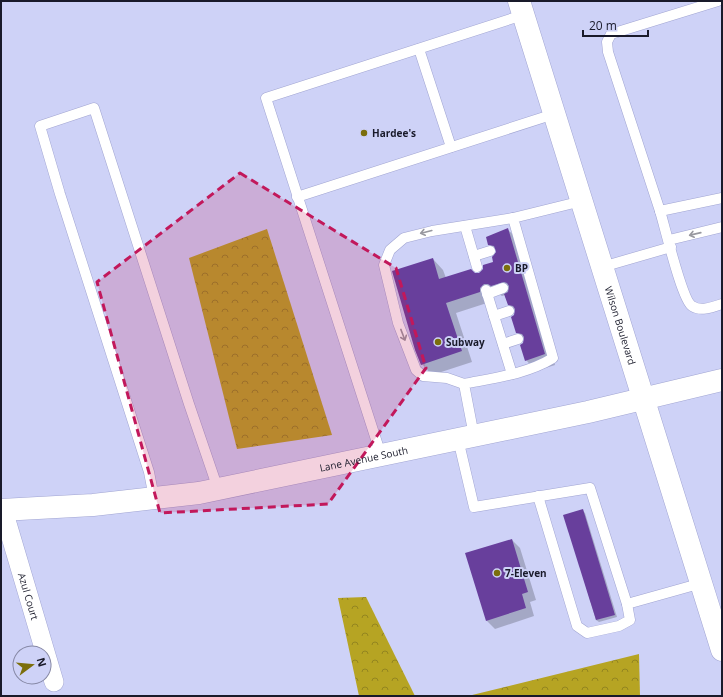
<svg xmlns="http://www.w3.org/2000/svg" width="723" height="697" viewBox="0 0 723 697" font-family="'Open Sans',sans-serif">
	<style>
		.forest { fill: url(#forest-crowns) }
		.shadow { fill: #0003 }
		.building { fill: #683f9c }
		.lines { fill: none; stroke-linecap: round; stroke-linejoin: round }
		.lane-casing { stroke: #a1a5d2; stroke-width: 11 }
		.street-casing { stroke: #a1a5d2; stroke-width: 20 }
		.secondary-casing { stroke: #a1a5d2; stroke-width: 23 }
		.lane { stroke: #fff; stroke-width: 10 }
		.street { stroke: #fff; stroke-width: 19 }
		.secondary { stroke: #fff; stroke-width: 22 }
		.oneway { stroke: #98989f }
		.marked { fill: #c2185b; fill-opacity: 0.2; stroke: #c2185b; stroke-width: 3; stroke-dasharray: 8 5; stroke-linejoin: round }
		.poi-dot { fill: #7b6e0c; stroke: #ced2f7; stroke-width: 1.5 }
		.labels { text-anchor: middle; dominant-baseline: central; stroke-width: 4; stroke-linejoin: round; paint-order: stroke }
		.poi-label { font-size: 10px; font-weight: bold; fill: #191a2a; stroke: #ced2f7; text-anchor: start }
		.street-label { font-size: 10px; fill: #191a2a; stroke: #ced2f7 }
	</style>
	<defs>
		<pattern id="forest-crowns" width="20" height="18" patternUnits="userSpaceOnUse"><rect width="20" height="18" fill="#b6a423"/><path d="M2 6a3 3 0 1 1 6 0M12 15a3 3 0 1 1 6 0" fill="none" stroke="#93851f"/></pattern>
	</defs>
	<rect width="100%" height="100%" fill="#ced2f7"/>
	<g class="forest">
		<path d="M267,229l65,206 -95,14 -48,-191z"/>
		<path d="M366,597l49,99h-56l-21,-98z"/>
		<path d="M639,654l1,42h-172z"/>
	</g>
	<g class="shadow">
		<path d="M508,230l11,10 36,125 -19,6 -10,-11 -1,-20 -8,-8 -2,-16 1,-4 -8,-8 -3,-9 -3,1 -3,-2h-5l-4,8 -34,11 16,49 -40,13 -10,-11 11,-105 10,11 3,8 34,-4 4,-5 10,-6 3,-11 -8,-8z"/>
		<path d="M582,510l3,3 32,104 -18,5 -3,-2 -31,-104z"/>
		<path d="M512,540l8,8 16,52 -6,2 4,14 -39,13 -8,-8z"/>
	</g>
	<g class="building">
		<path d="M508,228l37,126 -20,7 -5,-16 3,-2 1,-6 -2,-3 -6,-1 -5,-16 3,-2 1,-6 -2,-3 -5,-1 -4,-11 4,-2 1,-6 -2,-3 -3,-1 -13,4 -3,-2h-4l-4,4v4l-34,11 16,48 -41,14 -6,-15 -23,-79 41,-13 6,21 32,-10 4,4h4l4,-4v-4l10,-3 -1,-5 4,-5 -2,-6 -6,-1 -2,-8z"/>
		<path d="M583,509l32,106 -19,5 -33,-105z"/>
		<path d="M512,539l16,53 -6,2 4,14 -40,13 -21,-68z"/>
	</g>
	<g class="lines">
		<defs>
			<g id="lane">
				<path d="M718,1l-107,33 -4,8 1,10 52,159 62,-13"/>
				<path d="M419,49l32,98"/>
				<path d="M297,197l257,-83"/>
				<path d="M660,211c5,16 22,89 32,95 9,6 21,1 30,-2"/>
				<path d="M465,226l12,41"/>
				<path d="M669,240l53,-13"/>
				<path d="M474,256l16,-5"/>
				<path d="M602,267l69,-20"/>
				<path d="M486,290l26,84"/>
				<path d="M487,294l16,-6"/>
				<path d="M494,316l15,-5"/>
				<path d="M503,344l15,-5"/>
				<path d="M464,384l-17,-6 -24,-2 -7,-6 -18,-47 -14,-58 6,-15 14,-12 28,-7 81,-13"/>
				<path d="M474,436l-10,-52c30,-6 63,-10 89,-26l-40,-140 69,-17"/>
				<path d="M458,439l16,68 116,-19 37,116 75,-21"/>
				<path d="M381,455l-115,-357 257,-83"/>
				<path d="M538,496l39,130 10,7 32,-7 11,-6 -3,-16"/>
				<path d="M154,498l-5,-26 -89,-278 -20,-68 54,-18 95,296 29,85"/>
			</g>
			<g id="street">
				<path id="s1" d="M3,510l51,172"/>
			</g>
			<g id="secondary">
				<path id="s2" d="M519,1l203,649"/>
				<path id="s3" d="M1,510l92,-5 106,-12 389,-81 134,-32"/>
			</g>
		</defs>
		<use href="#lane" class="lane-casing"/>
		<use href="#street" class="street-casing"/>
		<use href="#secondary" class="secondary-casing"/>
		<use href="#lane" class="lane"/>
		<use href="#street" class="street"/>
		<use href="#secondary" class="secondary"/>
	</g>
	<defs><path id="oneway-shaft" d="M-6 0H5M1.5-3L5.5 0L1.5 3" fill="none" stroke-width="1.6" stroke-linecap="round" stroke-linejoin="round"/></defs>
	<g class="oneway">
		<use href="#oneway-shaft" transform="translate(426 232) rotate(166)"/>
		<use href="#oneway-shaft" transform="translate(695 234) rotate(167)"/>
		<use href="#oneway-shaft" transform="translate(403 335) rotate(69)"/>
	</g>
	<path class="marked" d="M240,173l156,95 30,100 -98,136 -168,9 -63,-231z"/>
	<g class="poi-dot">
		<circle cx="364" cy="133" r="4"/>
		<circle cx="507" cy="268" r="4"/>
		<circle cx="438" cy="342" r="4"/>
		<circle cx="497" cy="573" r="4"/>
	</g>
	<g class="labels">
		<g class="poi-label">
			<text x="372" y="133">Hardee's</text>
			<text x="515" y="268">BP</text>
			<text x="446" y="342">Subway</text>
			<text x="505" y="573">7-Eleven</text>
		</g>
		<g class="street-label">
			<text stroke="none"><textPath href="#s2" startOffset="340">Wilson Boulevard</textPath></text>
			<text stroke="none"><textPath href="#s3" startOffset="367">Lane Avenue South</textPath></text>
			<text stroke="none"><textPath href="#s1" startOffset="90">Azul Court</textPath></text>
		</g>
	</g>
	<rect width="723" height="697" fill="none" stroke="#191a2a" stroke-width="4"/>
	<g transform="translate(32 665) rotate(74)"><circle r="19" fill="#ced2f7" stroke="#8688a5"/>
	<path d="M0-3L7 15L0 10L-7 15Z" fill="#7b6e0c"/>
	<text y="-6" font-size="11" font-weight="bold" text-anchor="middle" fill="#191a2a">N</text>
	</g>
	<path d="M583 30v6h65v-6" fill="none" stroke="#191a2a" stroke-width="2"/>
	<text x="589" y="30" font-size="12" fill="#191a2a" stroke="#ced2f7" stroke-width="3" paint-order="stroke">20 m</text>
</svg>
